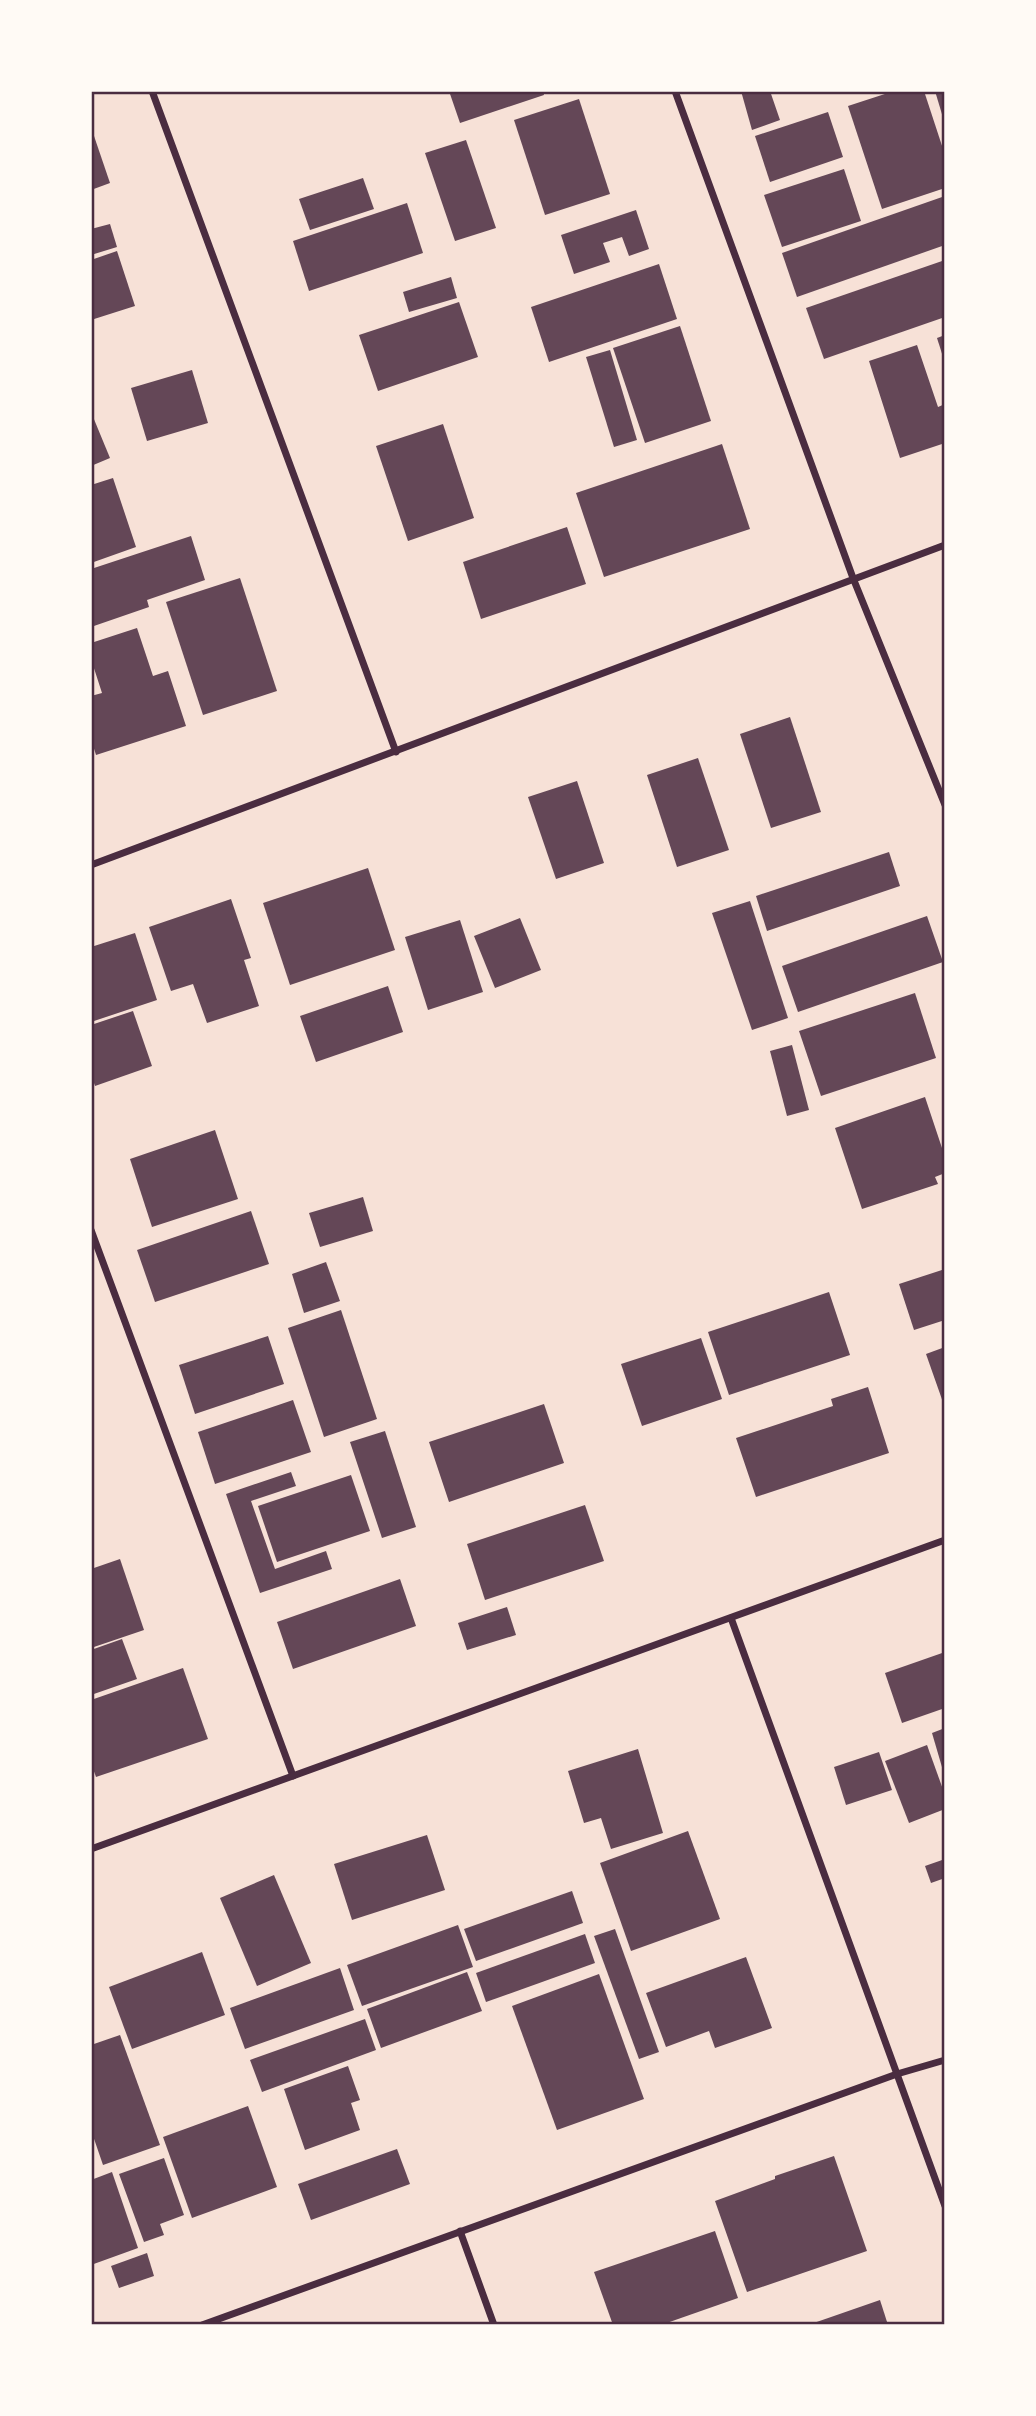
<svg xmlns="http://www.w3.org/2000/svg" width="1036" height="2416" viewBox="0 0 1036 2416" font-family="'Work Sans',sans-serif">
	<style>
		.building { fill: #644757 }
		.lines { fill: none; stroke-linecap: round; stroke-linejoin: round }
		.minor { stroke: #4a2c40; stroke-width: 7 }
		.neatline { fill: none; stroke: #4a2c40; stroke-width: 2.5 }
	</style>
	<rect width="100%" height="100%" fill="#f7e1d7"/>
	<g class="building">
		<path d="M449,91h94l1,4 -84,28z"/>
		<path d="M741,91h29l10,29 -28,10z"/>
		<path d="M894,91h30l21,64v33l-63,21 -34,-103z"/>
		<path d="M935,91h10v29l-1,1z"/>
		<path d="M579,99l31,95 -65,21 -31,-95z"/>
		<path d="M828,112l15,45 -73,25 -15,-46z"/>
		<path d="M91,133h2l17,50 -19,7z"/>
		<path d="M466,140l30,88 -41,13 -30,-88z"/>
		<path d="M844,169l17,52 -79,26 -18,-52z"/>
		<path d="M363,178l11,31 -64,21 -11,-31z"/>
		<path d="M945,196v49l-148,52 -15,-44z"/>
		<path d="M407,203l16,50 -114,38 -16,-50z"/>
		<path d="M636,210l13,39 -20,7 -7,-19 -19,6 7,19 -36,12 -13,-39z"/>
		<path d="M110,224l7,23 -26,8v-26z"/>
		<path d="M117,251l18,55 -44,14v-60z"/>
		<path d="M945,260v57l-121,42 -18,-51z"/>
		<path d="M659,264l18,55 -128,43 -18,-55z"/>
		<path d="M451,277l6,21 -48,14 -6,-20z"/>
		<path d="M459,302l19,55 -100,34 -19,-56z"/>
		<path d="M680,326l31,95 -66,22 -32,-95z"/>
		<path d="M945,335v25h-1l-7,-22z"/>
		<path d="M917,345l21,62 7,-3v39l-45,15 -31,-97z"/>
		<path d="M610,350l27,90 -23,7 -28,-90z"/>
		<path d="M192,370l16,53 -61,18 -16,-53z"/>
		<path d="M91,412l19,46 -19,8z"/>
		<path d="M443,424l31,94 -66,23 -32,-95z"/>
		<path d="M722,444l28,85 -146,48 -28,-84z"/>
		<path d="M113,478l23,69 -45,16v-78z"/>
		<path d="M567,527l19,57 -105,35 -18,-57z"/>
		<path d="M191,536l14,44 -58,20 2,7 -58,20v-58z"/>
		<path d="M240,578l37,113 -74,24 -37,-113z"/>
		<path d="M137,628l16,48 15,-5 18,55 -90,29 -5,-16v-43l11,-3 -11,-34v-16z"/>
		<path d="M790,717l31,95 -50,16 -31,-94z"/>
		<path d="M698,758l31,92 -52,17 -30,-92z"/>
		<path d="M577,781l27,82 -48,16 -28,-82z"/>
		<path d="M889,852l11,34 -133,45 -11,-35z"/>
		<path d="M368,868l27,82 -105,35 -27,-82z"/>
		<path d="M231,899l20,59 -7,2 15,46 -52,17 -14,-39 -22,7 -22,-64z"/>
		<path d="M750,901l38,117 -36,12 -40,-117z"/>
		<path d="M927,916l16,46 -145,50 -16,-46z"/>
		<path d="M520,918l21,52 -46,18 -21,-52z"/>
		<path d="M460,920l23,72 -55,18 -23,-73z"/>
		<path d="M135,933l22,67 -66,22v-75z"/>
		<path d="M388,986l15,46 -87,30 -16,-46z"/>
		<path d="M915,993l21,65 -115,38 -22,-65z"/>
		<path d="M133,1011l19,55 -57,20 -4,-12v-49z"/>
		<path d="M792,1045l17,65 -22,6 -17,-65z"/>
		<path d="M925,1097l20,60v16l-10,4 3,7 -76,25 -27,-81z"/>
		<path d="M215,1130l23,69 -86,28 -22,-68z"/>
		<path d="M363,1197l10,34 -53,16 -11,-34z"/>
		<path d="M251,1211l18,53 -114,38 -18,-52z"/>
		<path d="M326,1262l14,39 -36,12 -12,-39z"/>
		<path d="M945,1269v51l-31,10 -15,-46z"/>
		<path d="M829,1292l21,63 -121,40 -21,-63z"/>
		<path d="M341,1310l36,109 -53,18 -36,-109z"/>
		<path d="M268,1336l16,48 -89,30 -16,-49z"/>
		<path d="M701,1338l21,61 -80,27 -21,-62z"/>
		<path d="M945,1347v61l-19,-54z"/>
		<path d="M868,1387l21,66 -133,44 -20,-59 97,-32 -2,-7z"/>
		<path d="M293,1400l18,52 -96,32 -17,-52z"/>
		<path d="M544,1404l20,59 -115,39 -20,-60z"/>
		<path d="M385,1431l31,96 -34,11 -32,-96z"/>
		<path d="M291,1472l5,14 -45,15 24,68 51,-18 6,18 -72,24 -34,-99z"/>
		<path d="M351,1475l19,56 -93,31 -19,-56z"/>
		<path d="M585,1505l19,56 -119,39 -18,-56z"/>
		<path d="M120,1559l24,71 -53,18v-79z"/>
		<path d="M400,1579l16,47 -123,43 -16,-47z"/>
		<path d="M507,1607l9,28 -49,15 -9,-27z"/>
		<path d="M122,1639l15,40 -46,16v-45z"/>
		<path d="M945,1652v56l-43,15 -17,-50z"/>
		<path d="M183,1668l25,71 -112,38 -5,-14v-63z"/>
		<path d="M945,1728v46h-1l-12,-41z"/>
		<path d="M927,1745l18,50v14l-36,14 -24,-62z"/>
		<path d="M638,1749l25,84 -52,16 -10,-31 -17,5 -16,-52z"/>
		<path d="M879,1752l13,38 -46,15 -12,-38z"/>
		<path d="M688,1831l32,88 -89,32 -31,-88z"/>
		<path d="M427,1835l18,55 -93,30 -18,-56z"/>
		<path d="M945,1859v19l-14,5 -6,-17z"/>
		<path d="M274,1875l37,88 -54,23 -37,-88z"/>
		<path d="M572,1891l11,32 -107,38 -12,-32z"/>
		<path d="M458,1925l15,42 -111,39 -15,-41z"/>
		<path d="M615,1929l44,123 -20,7 -45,-123z"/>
		<path d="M585,1934l10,29 -109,39 -10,-29z"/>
		<path d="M202,1952l23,63 -93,34 -23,-62z"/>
		<path d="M746,1957l26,71 -57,20 -6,-17 -43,16 -20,-54z"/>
		<path d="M340,1968l14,42 -109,39 -15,-41z"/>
		<path d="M467,1972l15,39 -101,37 -14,-39z"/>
		<path d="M599,1974l45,125 -87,31 -45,-124z"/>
		<path d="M365,2019l11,31 -114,42 -12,-32z"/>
		<path d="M120,2035l40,110 -57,20 -12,-35v-85z"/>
		<path d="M348,2066l12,34 -9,3 9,27 -55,20 -21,-61z"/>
		<path d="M248,2106l29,81 -85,31 -29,-81z"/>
		<path d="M397,2149l13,35 -99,36 -13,-36z"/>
		<path d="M834,2156l33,95 -120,41 -32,-91 60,-22v-3z"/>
		<path d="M164,2158l20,57 -24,9 4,11 -20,7 -25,-68z"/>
		<path d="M112,2172l26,76 -47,17v-85z"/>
		<path d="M715,2231l23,67 -77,27h-48l-19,-53z"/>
		<path d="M147,2253l7,23 -35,12 -8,-22z"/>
		<path d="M880,2300l8,25h-80z"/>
	</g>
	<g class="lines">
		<g class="minor">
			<path d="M152,91l244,661"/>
			<path d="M675,91l178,487 92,227"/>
			<path d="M91,865l854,-320"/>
			<path d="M91,1230l202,546"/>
			<path d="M731,1618l214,588"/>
			<path d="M91,1849l854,-309"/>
			<path d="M460,2231l34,94"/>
			<path d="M202,2325l695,-251 48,-14"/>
		</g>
	</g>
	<rect width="1036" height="2416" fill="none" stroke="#fffaf5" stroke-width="186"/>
	<rect x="93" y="93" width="850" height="2230" class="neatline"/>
</svg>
